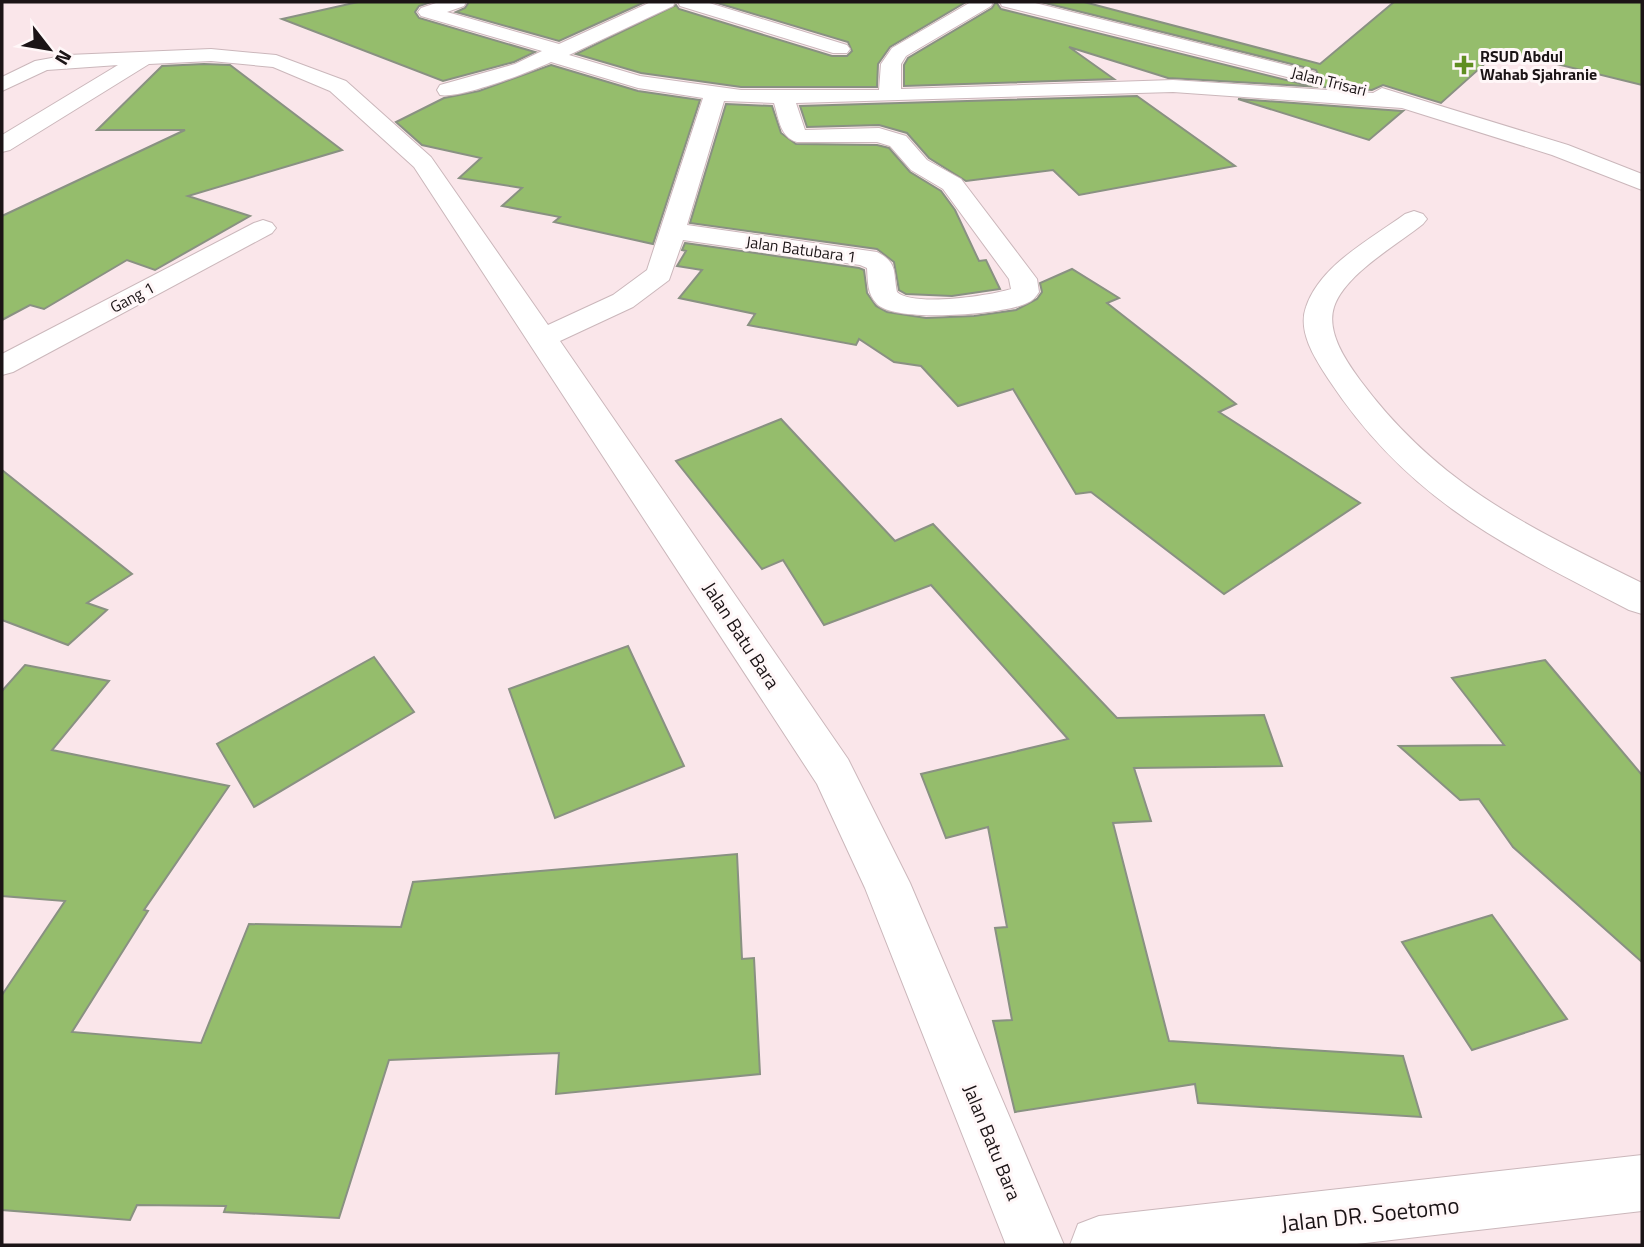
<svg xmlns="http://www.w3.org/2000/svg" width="1644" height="1247" viewBox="0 0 1644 1247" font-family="'Titillium Web',sans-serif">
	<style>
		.building { fill: #95bd6c; stroke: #899182; stroke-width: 2 }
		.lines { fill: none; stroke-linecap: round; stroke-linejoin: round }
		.minor-casing { stroke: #cbb7bb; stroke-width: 2 }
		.minor { fill: #fff; fill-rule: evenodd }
		.poi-dot { fill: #608e21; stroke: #fff7f8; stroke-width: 2.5 }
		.labels { text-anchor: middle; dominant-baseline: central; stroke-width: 6; stroke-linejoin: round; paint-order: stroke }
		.far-poi-label { font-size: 16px; font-weight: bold; fill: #1b1416; stroke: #fff7f8; text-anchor: start }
		.far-street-label { font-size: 16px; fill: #1b1416; stroke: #fff7f8 }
		.street-label { font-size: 19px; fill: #1b1416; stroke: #fff7f8 }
		.near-street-label { font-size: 23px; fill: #1b1416; stroke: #fff7f8 }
	</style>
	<rect width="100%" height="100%" fill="#fae6ea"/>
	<g class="building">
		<path d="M358,2h73l-12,4 -4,6 4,6 116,34 -21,10 -71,19 -161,-62z"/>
		<path d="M469,2h176l-86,39 -103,-29 9,-4z"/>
		<path d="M714,2h252l-76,45 -12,17 -1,23h-136l-100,-14 -65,-19 100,-49 3,4 153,47h15l5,-5 -4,-9z"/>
		<path d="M996,2l5,7 305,76 14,-7 -4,-8 -275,-68h43l236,62 74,-62h248v83l-142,-35 -59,53 -58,-18 -11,5 -204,-12 -99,-31 45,32 -210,7v-21l4,-7 84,-50z"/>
		<path d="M204,64l26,1 112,85 -154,46 62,20 -95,54 -28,-10 -83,49 -14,-4 -28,15v-104l183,-86h-88l65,-64z"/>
		<path d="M551,65l87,26 62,9 -47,144 -99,-22 6,-5 -58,-11 20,-18 -63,-10 22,-20 -59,-13 -26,-23 48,-24 35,-7z"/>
		<path d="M1137,96l98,70 -156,29 -26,-25 -87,11 -37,-23 -22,-25 -28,-8 -72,2 -7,-21z"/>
		<path d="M1238,99l164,12h1l-34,29z"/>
		<path d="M726,104l46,2 9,27 15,11 81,1 12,3 21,24 31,19 14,19 24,51 7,-1 14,29 -48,7 -46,-2 -7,-4 -5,-28 -17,-13 -187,-26z"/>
		<path d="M685,243l174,25 5,2 3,23 9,13 11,6 39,6 48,-2 42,-6 21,-11 5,-7 -2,-9 32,-14 47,29 -12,5 129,101 -17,8 141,91 -136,91 -133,-102 -15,2 -63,-105 -55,17 -37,-40 -27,-4 -35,-23 -3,6 -108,-20 7,-11 -76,-16 23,-28 -25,-4 9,-15 -4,-1z"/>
		<path d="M781,419l114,122 38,-17 184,194 147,-3 18,51 -148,2 17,53 -38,2 56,218 234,15 18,61 -223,-14 -3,-19 -180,28 -22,-91 19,-1 -17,-92 12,-1 -19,-100 -42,11 -25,-64 147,-35 -137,-154 -107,40 -41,-65 -21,9 -86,-108z"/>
		<path d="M2,470l130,104 -45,29 20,7 -39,35 -66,-25z"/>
		<path d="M628,646l56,120 -129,52 -46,-129z"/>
		<path d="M374,657l40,55 -160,95 -37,-63z"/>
		<path d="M1545,660l97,115v187l-129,-115 -34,-48 -19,1 -61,-54 105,-1 -52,-67z"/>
		<path d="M25,665l84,16 -57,69 177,36 -85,124 4,1 -76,121 129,11 48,-119 152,3 12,-45 324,-28 5,105 12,-1 6,116 -204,20 3,-41 -170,7 -50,158 -115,-6 2,-6 -89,-1 -7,15 -128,-10v-215l63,-94 -63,-5v-205z"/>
		<path d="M1492,915l75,104 -95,31 -70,-108z"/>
	</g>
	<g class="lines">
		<defs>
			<g id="minor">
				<path d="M439,2h27l-2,4 -17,6 112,32 92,-42h24l-2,4 -104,49 71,21 101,14h138l2,-26 11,-16 79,-46h22l-2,4 -85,50 -5,8v25l272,-9 200,13 9,-5 186,57 74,29v16l-90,-35 -150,-47 -229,-16 -377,11 9,27 74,-2 27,8 21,24 34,19 76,100 2,13c-3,5 -7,9 -12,11 -23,12 -132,20 -150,1 -10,-10 -9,-23 -10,-36l-7,-3 -177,-25 -14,40 -36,27 -73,34 288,418 62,124 154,362h-58l-141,-357 -48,-104 -403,-617 -84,-76 -57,-24 -62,-6 -62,3 -139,86 -8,2v-17l116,-70 -71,5 -45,21v-14l33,-16 33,-6 143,-6 65,6 70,26 85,76 117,168 65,-30 34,-25 56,-172 -65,-10 -87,-26c-21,10 -91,37 -111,33l-3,-5 3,-5 75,-21 27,-13 -121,-35 -3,-4 3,-4zM724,101l50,2c5,16 6,34 23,39h80l13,4 21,24 32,19 66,90 2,10c-22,7 -98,18 -114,3 -4,-21 1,-29 -20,-40l-190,-27z"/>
				<path d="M678,2h28l141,43 3,4 -3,4h-14l-153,-47z"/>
				<path d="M1000,2h31l283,70 4,4 -4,4 -7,2 -305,-76z"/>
				<path d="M1414,211l9,3 4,5 -4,5c-26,21 -78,50 -89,83 -8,25 12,54 26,73 79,106 167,146 282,203v31l-13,-4c-125,-65 -219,-108 -300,-230 -13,-20 -32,-48 -23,-73 14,-42 65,-68 99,-93z"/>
				<path d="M263,220l9,3 4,5 -4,5 -259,139 -11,3v-21l252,-131z"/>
				<path d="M1642,1155v56l-294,34h-278l8,-21 21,-8z"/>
			</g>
		</defs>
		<use href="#minor" class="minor-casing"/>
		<use href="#minor" class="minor"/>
	</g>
	<path class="poi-dot" d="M1460.5 54.5h7v7h7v7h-7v7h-7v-7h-7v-7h7z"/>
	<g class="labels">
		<g class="far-poi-label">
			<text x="1480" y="56">RSUD Abdul<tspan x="1480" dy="18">Wahab Sjahranie</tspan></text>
		</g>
		<g class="far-street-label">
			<text transform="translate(1329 81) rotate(14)">Jalan Trisari</text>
			<text transform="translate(801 249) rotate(8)">Jalan Batubara 1</text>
			<text transform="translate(132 297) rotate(-28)">Gang 1</text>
		</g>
		<g class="street-label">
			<text transform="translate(742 635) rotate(57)">Jalan Batu Bara</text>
			<text transform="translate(993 1142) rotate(68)">Jalan Batu Bara</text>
		</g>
		<g class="near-street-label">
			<text transform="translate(1370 1214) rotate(-6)">Jalan DR. Soetomo</text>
		</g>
	</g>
	<rect width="1644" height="1247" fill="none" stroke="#1b1416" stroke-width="7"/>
	<g transform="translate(49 49) rotate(121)" stroke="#fff7f8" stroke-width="5" paint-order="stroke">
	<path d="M0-5L12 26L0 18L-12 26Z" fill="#1b1416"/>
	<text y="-10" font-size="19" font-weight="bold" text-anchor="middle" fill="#1b1416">N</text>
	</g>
</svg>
